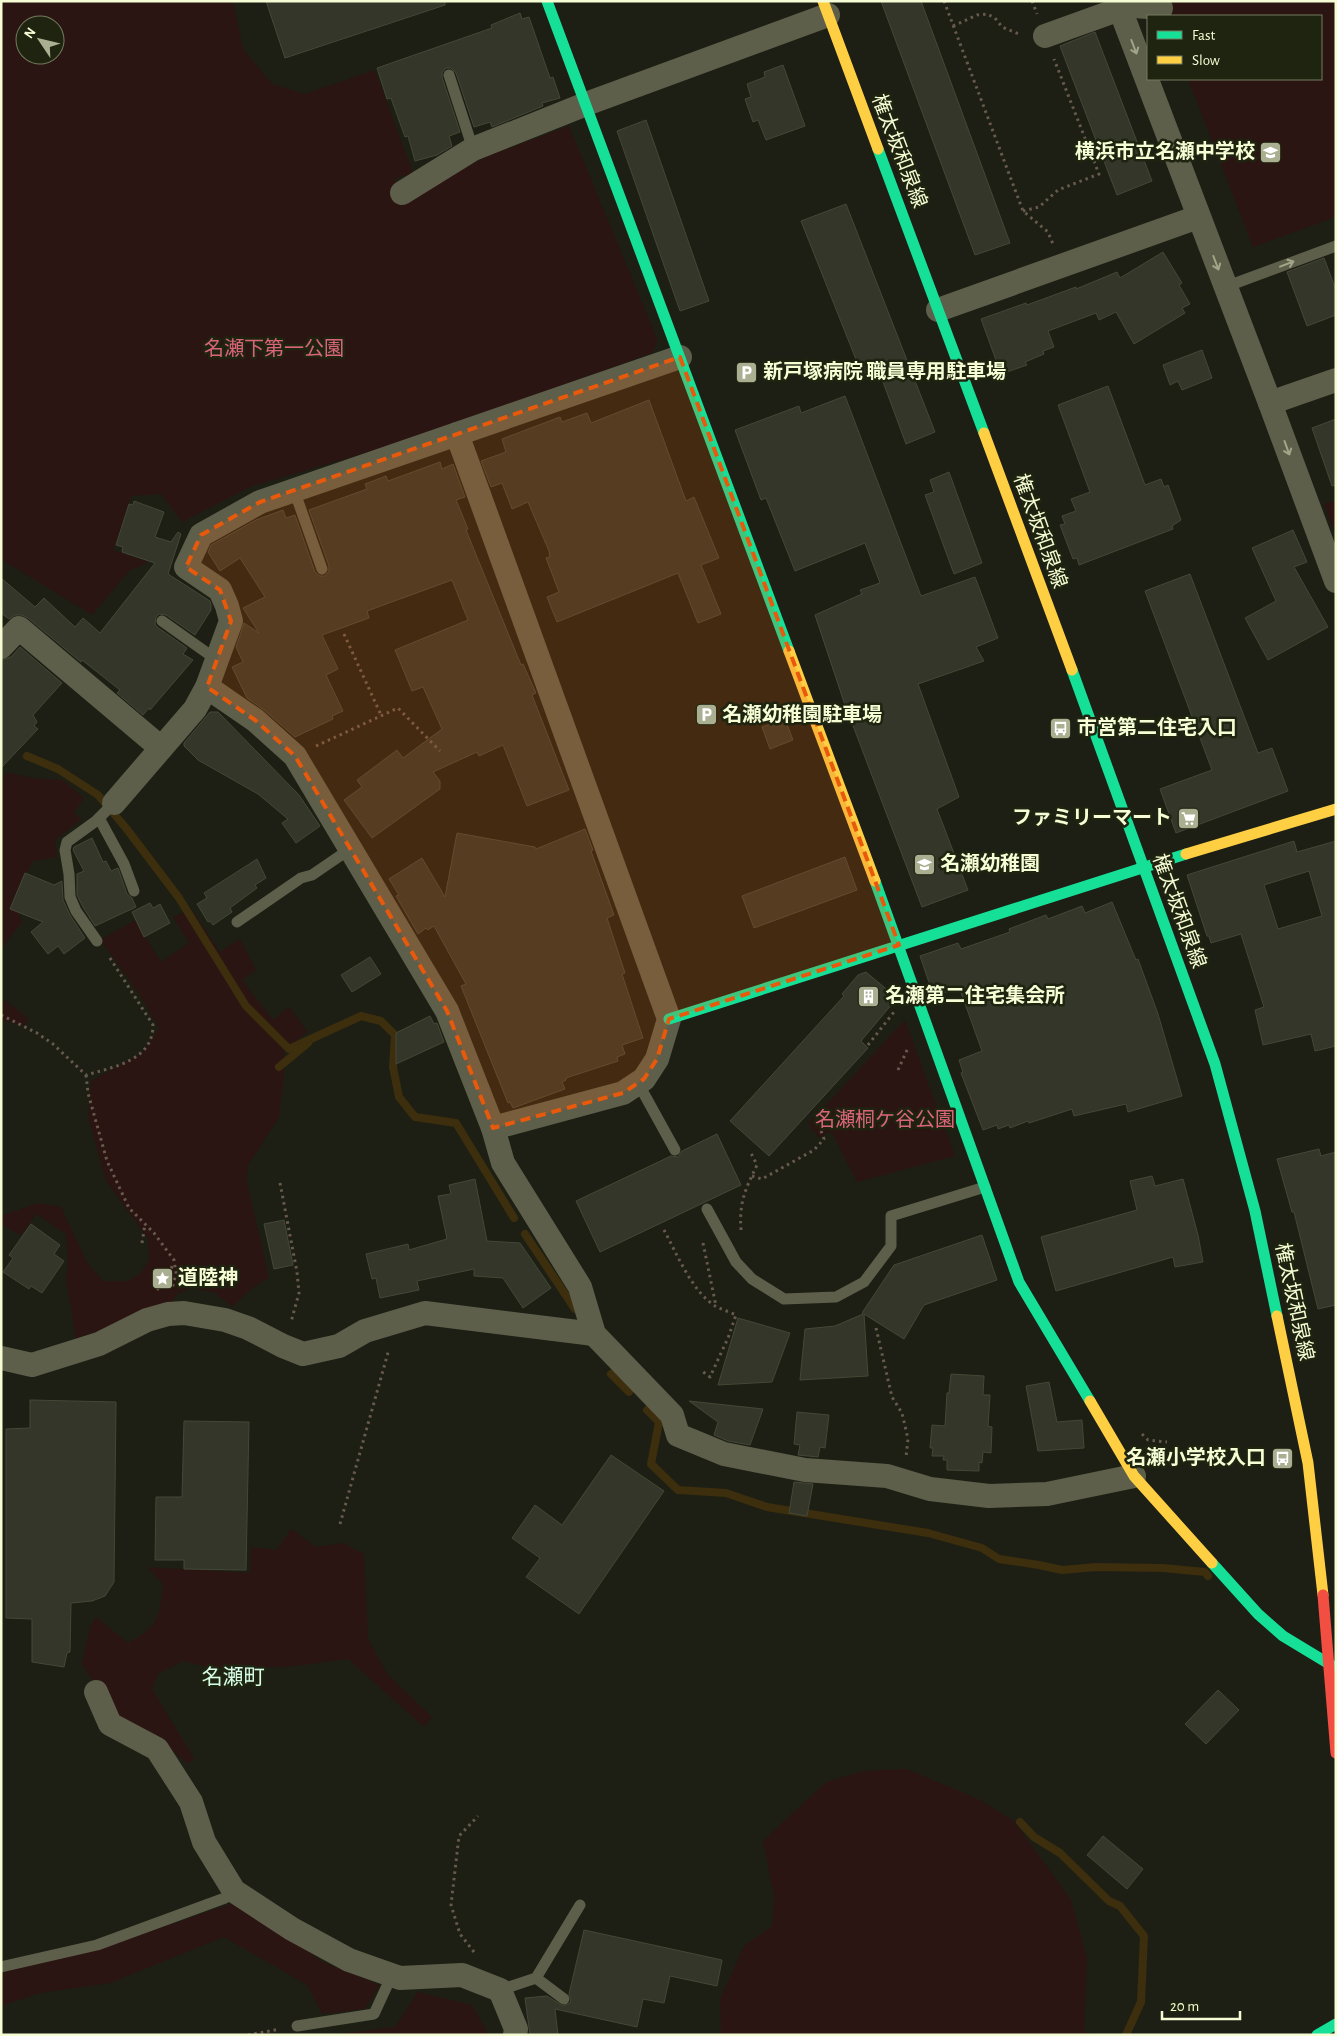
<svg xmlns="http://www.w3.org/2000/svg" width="1337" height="2036" viewBox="0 0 1337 2036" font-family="'Alegreya Sans','Noto Sans JP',sans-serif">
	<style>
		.green { fill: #2b1513; fill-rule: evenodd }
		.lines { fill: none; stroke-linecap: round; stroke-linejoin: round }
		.stream { stroke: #3d2e0d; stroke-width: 8 }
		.building { fill: #333629; stroke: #444836; fill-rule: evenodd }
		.path { stroke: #675a4c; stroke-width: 3; stroke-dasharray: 2.5 4; stroke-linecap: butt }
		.lane { stroke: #5d5f4a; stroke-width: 11 }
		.street { stroke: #5d5f4a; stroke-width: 24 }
		.fast { stroke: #16e098; stroke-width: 11 }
		.slow { stroke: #ffcf43; stroke-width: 11 }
		.jam { stroke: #f24e42; stroke-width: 11 }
		.oneway { stroke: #a2a688 }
		.marked { fill: #e8590c; fill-opacity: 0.2; stroke: #e8590c; stroke-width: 4; stroke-dasharray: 10 6; stroke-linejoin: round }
		.labels { text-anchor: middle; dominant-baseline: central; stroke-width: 5; stroke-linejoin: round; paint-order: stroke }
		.street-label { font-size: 20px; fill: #f6fdd4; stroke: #1f2410 }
		.poi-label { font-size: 20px; font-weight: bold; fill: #f6fdd4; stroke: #1f2410; text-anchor: start }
		.park-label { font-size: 20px; fill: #da647a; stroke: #1f2410 }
		.neighbourhood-label { font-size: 21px; fill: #d6fde7; stroke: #1f2410 }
	</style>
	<rect width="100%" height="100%" fill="#1d1f14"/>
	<g class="green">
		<path d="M1,1h232l10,48 29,35 33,10 70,-24 38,103 -18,6 10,21 83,-44 81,-30 89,215 -6,12 -246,88 -154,45 -70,36 -21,-28 -30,2 -18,54 36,12 -20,9 -37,44 -91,-56zM25,25h30v30h-30z"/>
		<path d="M1158,1h178v216l-83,30 -65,-168h133v-63h-157z"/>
		<path d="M1336,500v37l-12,-33z"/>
		<path d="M7,772l25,6 31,2 21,18 -10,15 8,6 -27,21 2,17 -24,4 -19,35 8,26 -21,27v-168z"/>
		<path d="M191,909l29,43 20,-13 16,31 -14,10 31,40 16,-13 19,25 -24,17v28l-5,40 -30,47 -3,14 23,100c-13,5 -25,19 -37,29l-18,-15 -23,-4 -14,6 -10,18 -70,29 -4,-9 -17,7 -10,-59 2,-20 -2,-26 -30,-20 -15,21 -20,-10v-9l36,-13 24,4 27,57 15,17h25l14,-9 7,-13 -1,-20 -42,-58 -18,-64 3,-36 51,-28 17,-25 -22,-37 -37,-51 35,-20 26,42 28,-19 -16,-26z"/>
		<path d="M1,997l28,22 -5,7 -23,-6z"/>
		<path d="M905,1020l50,136 -98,26 -26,-51 -12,7 -11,-14z"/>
		<path d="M291,1529l25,18 27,-4 21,11 4,84 19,36 45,43 -8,10 -76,-68 -60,8 -78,1 -27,-7 -25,13 -6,15 42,69 -6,6 -25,-21 -46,-22 -35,-57 8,-37 6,-10 32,26c31,-17 31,-24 35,-59l-16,-17 103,6 1,-26 26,3z"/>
		<path d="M907,1769l71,30 36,22 57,79 16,58 -3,73 9,4h-372l-1,-36 24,-53 28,-20 2,-29 -11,-56 63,-59 37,-11z"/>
		<path d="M236,1902l87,60 57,23 -15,24 -43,5 -15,-29 -83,-48 -114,46 -70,10 -39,13v-36l98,-21z"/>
		<path d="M418,1992l54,13 17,30h-159l65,-8z"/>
	</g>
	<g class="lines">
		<g class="stream">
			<path d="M27,756l31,13 40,26 28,33 53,70 67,108 43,43 72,-33 20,5 14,14 -2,32 6,30 16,20 41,6 58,95"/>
			<path d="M279,1067l29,-24"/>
			<path d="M525,1234l50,75"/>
			<path d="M611,1374l18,18"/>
			<path d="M647,1410l12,12 -8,42 27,26 48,3 41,14 161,26 54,15 17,11 40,6 23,5 34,-3 67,1 42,4 3,4"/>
			<path d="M1020,1822l14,15 26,16 49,48 11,5 24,30 -3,66 -15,33"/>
		</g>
	</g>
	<g class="building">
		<path d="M266,1h179v4l-160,53z"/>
		<path d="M881,1h40l89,242 -35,12z"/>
		<path d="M520,13l2,6 7,-2 21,61 3,-1 7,21 -18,5 1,3 -51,21 -2,-5 -16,5 -18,-54 -5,-5h-5l-4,5v4l18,55 -11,4 3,10 -15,9 -22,6 -7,-25 -3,1 -14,-39 -4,1 -10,-31 115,-40 -1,-3z"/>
		<path d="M1095,32l57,149 -35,14 -57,-149z"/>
		<path d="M783,65l22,61 -39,14 -8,-20 -5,2 -8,-23 6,-2 -4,-13 18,-7 -1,-5z"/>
		<path d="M646,120l63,181 -29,10 -63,-180z"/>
		<path d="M846,204l89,228 -29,12 -27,-73 -16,6 -62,-156z"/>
		<path d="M1163,252l19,31 -3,2 11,19 -8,4 3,5 -51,31 -18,-32 -17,8 -3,-7 -48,18 6,16 -11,4 1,3 -19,8 2,3 -26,9 -20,-55 45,-16 1,2 49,-18v2l41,-17 3,6z"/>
		<path d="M1324,258l12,32v25l-29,11 -20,-54z"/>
		<path d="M1202,350l10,28 -30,12 -4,-9 -8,4 -7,-20z"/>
		<path d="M1108,386l37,99 16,-6 3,8 4,-2 13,35 -9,6 1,3 -94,36 -2,-7 -4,1 -13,-34 5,-1 -3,-8 14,-5 -5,-12 19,-7 -32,-87z"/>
		<path d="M845,396l76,200 54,-19 23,61 -22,9 8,14 -66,23 41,113 -22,12 31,81 -46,17 -78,-205 -29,-87 47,-21 -2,-4 20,-7 -15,-40 -70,28 -29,-73 -5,2 -26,-70 64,-24 2,7z"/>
		<path d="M649,400l37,101 8,-4 25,61 -18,7 20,49 -23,9 -20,-50 -121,49 -10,-25 12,-5 -13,-34 4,-1 -1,-6 -21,-49 -16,7 -10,-26 -11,4 -10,-26 25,-9 -4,-13 58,-22 2,5 25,-9 4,10z"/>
		<path d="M1336,419v66l-4,1 -20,-58z"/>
		<path d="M440,462l2,7 11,-5 12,33 -9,3 12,29 -2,1 55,135 2,-1 13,29 -4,2 37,95 -42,16 -24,-61 -24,11 -2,-4 -44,20 7,9v8l-68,49 -28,-38 18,-13 -5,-7 40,-30 6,8 39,-29 -19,-42 -11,4 -17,-41 73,-30 -16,-40 -85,31 2,7 -47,17 16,34 -12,6 17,36 -11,5 1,3 -38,18 -31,-27 -17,-12 -15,-31 11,-5 -7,-15 8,-24 15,10 -16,-25 22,-11 -25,-39 -20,13 -12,-19 3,-7 45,-25 27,-10 3,8 9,-3 20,57 5,4h5l4,-5v-5l-20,-56 58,-21 -2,-5 21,-8 2,5z"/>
		<path d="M949,472l33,91 -28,11 -29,-79 9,-3 -4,-12z"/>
		<path d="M134,501l30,11 -9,25 16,5 7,-10 3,2 -13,40 42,27 1,3v6l-16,25 -29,-20 -7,-1 -3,3 -1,7 2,3 30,21 -4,6 10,6 -43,50 -1,-2 -6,7 -26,-22 3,-3 -38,-30 -1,2 -53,-44 -6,-3h-7l-6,4 -8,-6v-35l34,29 9,-9 31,29 8,-9 17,15 55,-70 -33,-11 1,-5 -7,-2 13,-41 4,1z"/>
		<path d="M1293,530l14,32 -13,5 34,60 -60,33 -23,-42 31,-17 -24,-53z"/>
		<path d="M1190,574l68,179 14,-5 16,43 -112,42 -16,-44 52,-19 -67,-179z"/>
		<path d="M20,647l42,36 -29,32 4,7 -3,4 4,3 -37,39v-108l10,-3z"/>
		<path d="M210,712h8l81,83 21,31 -24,17 -14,-20 6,-4 -30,-25 -60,-34 -14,-14v-3z"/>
		<path d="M785,719l8,21 -23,9 -8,-22z"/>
		<path d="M585,829l8,21 -2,1 23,64 -7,3 18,55 -3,1 21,64 -21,7 3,9 -8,3 1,4 -52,17v2l-4,2 3,7 -52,19 -3,-6 -2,1 -47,-117 5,-2 -32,-58 -6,4 -2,-2 -8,6 -22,-38 3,-1 -10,-16 33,-21 23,39 12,-64 78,14 1,2z"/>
		<path d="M92,838l11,24 3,-1 5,10 7,-3 9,26 5,4 4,9 -41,19 -12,-19 -6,-12v-21l7,-3 -11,-21 1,-3z"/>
		<path d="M1294,841l3,11 39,-11v205l-21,5 -4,-17 -48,11 -8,-35 9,-3 -23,-73 -30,9 -2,-7h-2l-20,-61zM1309,871l13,45 -44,13 -14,-44z"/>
		<path d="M845,857l12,33 -103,38 -12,-32z"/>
		<path d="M257,859l9,19 -11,7 2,3 -27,20 2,4 -19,13 -3,-4 -2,1 -11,-18 10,-6 -3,-5z"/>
		<path d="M25,873l29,12 8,-4 1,19 7,15 15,23 -21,16 -6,-8 -10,8 -17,-22 12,-10 -33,-13z"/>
		<path d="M1112,902l24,58 2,-1 20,55 24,82 -54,16 -2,-8 -52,12 -2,-7 -43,14 -1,-2 -18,7 -1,-3 -11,4 -1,-4 -14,5 -22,-57 2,-1 -4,-12 23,-9 -23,-64 -25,10 -14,-41 38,-13 3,6 49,-17 -1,-3 37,-14 2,4 34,-13 3,7z"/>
		<path d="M150,903l3,5 7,-4 10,19 -26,14 -12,-25z"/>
		<path d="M370,957l11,17 -29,18 -11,-17z"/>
		<path d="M866,972l31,26 -36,43 7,7 -99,108 -39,-35 114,-125 -2,-2 16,-19z"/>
		<path d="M430,1016l4,8 3,-1 7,19 -48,22v-31z"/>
		<path d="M717,1134l24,51 -141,67 -24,-51 95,-45 7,1 4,-6z"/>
		<path d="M1319,1149l2,7 15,-4v153l-18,4 -24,-97h-2l-15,-53z"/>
		<path d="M1152,1176l3,10 28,-7 15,56 5,27 -28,5 -2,-10 -117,34 -15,-54 96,-27 -7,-29z"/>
		<path d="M475,1179l12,62 33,2 31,45 -28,20 -20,-30 -29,-2v-7l-57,12 2,9 -39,8 -4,-20 -4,1 -6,-25 42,-10 1,6 38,-11 -9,-43 13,-2 -2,-9z"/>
		<path d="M284,1220l9,45 -19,4 -10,-45z"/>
		<path d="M31,1224l29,21 -6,9 10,7 -22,32 -11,-7 -2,3 -26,-17 10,-14 -4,-3z"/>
		<path d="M982,1235l15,45 -73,25 -20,34 -40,-25 4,62 -68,4 5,-51 30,-3 28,-12 -1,-1 32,-48z"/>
		<path d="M738,1318l52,15 -18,49 -54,3z"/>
		<path d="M951,1374l33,2 -1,19h7l-2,31 4,1 -1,26 -8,-1 -1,11 -3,-1v9l-32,-1v-10h-4l1,-4h-12l1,-8h-3l2,-23 13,1 2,-33h2z"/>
		<path d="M1049,1382l8,40 25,-2 2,28 -46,3 -12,-65z"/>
		<path d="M30,1400l86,2 -2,180 -9,14 -13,5 -21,2 -1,49 -3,1 -3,14 -32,-5v-43l-26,-1v-189l24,-1z"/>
		<path d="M689,1401l74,8 -13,36 -22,-4 -14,-6 4,-13z"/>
		<path d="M797,1412l32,3 -4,33 -5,-1 -2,10 -20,-2 2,-10 -6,-1z"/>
		<path d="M184,1421l65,1 -3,148 -62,-1v-9h-29l1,-63h26z"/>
		<path d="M611,1455l53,36 -85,123 -53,-37 14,-19 -28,-20 23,-33 27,20z"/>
		<path d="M794,1482l19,2 -6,32 -18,-3z"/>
		<path d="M1218,1690l21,20 -33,34 -21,-20z"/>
		<path d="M1103,1836l40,33 -16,20 -40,-34z"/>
		<path d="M584,1930l138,30 -5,26 -47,-10 -6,27 -21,-4 -6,28 -82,-18 3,26h-28l-5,-37 22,-2 16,10 7,-3 1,-4 -2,-5z"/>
	</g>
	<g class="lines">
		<g class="path">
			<path d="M944,1l79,210 25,21 5,12"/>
			<path d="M1032,1l5,13"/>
			<path d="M953,26l24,-11 10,-1 8,4 7,9 19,8"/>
			<path d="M1023,211l16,-4 19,-17 41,-16 -45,-115"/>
			<path d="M344,634l37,81"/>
			<path d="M316,746l82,-38 42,43"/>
			<path d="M1,1015l36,18 16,11 33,31c27,-8 67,-14 67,-50l-45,-70"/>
			<path d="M868,1045l26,-33"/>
			<path d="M898,1070l10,-22"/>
			<path d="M86,1075l2,18 19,68 22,47 25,25 20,27 2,13 -4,16"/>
			<path d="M752,1176l10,3 52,-29 10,-11 -3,-8"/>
			<path d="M280,1183l17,89 2,21 -8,29"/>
			<path d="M664,1230c13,24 29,64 53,77 6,3 13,5 19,8l-8,23 -18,39 -8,-6"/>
			<path d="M741,1230c-2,-28 4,-40 16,-65l-7,-14"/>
			<path d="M142,1243l3,-19"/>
			<path d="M703,1243l13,63"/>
			<path d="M157,1290l13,-18 3,-8"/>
			<path d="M876,1328l16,69 10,16 6,26 -2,18"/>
			<path d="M1142,1434l6,6 19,2"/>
			<path d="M340,1524l49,-175"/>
			<path d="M474,1952l-14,-18 -9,-29 8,-69 19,-20"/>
			<path d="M248,2035l32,-6"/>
		</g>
		<g class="lane">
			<path d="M449,75l24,74"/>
			<path d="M1225,287l111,-41"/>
			<path d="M294,490l28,79"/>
			<path d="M162,621l55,39"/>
			<path d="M99,818l25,46 10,27"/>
			<path d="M237,922l64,-44 11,-3 38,-26"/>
			<path d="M97,941l-21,-30 -6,-14 -1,-23 -4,-24 2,-8 29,-21 18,-18"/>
			<path d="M638,1083l37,67"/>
			<path d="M707,1209l29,53 16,17 32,20 52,-2 28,-15 27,-36v-30l94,-29"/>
			<path d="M1,1967l96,-22 128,-47 11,-6"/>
			<path d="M536,1978l28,21"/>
			<path d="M500,1990l36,-12 44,-73"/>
			<path d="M297,2026l77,-12 18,-39"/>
		</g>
		<g class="street">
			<path d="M1117,1l153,402 66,178"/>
			<path d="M1134,6l27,2"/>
			<path d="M1045,36l75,-27"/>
			<path d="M402,193l71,-44 113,-45 242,-89"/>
			<path d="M938,310l260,-93"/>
			<path d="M1270,403l66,-23"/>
			<path d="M457,434l212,585 -12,40 -13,20 -21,14 -130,35"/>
			<path d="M1,647l18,-19 142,120"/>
			<path d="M207,687l48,33 40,36 152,255 46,117 10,35 77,124 14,47 78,81 6,20 46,19 81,16 82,6 43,13 59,7 58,-2 87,-18"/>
			<path d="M114,803l81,-94 12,-22 24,-66 -4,-15 -7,-16 -34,-23 15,-32 59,-33 420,-145"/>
			<path d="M1,1358l31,7 67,-21 48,-24 21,-6 16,-1 41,7 23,8 35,18 20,8 36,-8 26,-15 60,-18 169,21"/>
			<path d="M96,1692l14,32 47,25 34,53 13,40 30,49 58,38 57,31 51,18 62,-3 38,15 16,39 -1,6"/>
		</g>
		<g class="fast">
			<path d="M547,1l242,650"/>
			<path d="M878,149l106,284"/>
			<path d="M1072,670l143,394 40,147 22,105"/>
			<path d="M875,881l144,401 71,119"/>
			<path d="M669,1019l517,-165"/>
			<path d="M1212,1563l46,51 25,22 53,32"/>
			<path d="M1317,2035l19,-11"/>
		</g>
		<g class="slow">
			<path d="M823,1l55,148"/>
			<path d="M984,433l88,237"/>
			<path d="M789,651l86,230"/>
			<path d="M1186,854l150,-45"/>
			<path d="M1277,1316l31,147 15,132"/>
			<path d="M1090,1401l44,75 78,87"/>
		</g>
		<path class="jam" d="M1323,1595l13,158"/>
	</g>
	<defs><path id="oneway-shaft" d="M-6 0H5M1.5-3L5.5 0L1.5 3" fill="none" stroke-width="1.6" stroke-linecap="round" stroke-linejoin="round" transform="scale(1.25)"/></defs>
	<g class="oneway">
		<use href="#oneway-shaft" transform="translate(1134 47) rotate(69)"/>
		<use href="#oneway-shaft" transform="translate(1216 263) rotate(69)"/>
		<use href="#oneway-shaft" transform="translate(1287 264) rotate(-21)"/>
		<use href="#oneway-shaft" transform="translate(1287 448) rotate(70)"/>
	</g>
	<path class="marked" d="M680,357l219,588 -230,74 -12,40 -13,20 -21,14 -130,35 -46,-117 -152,-255 -40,-36 -48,-33 24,-66 -11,-31 -34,-23 15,-32 59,-33z"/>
	<defs>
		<symbol id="school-square" viewBox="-11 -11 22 22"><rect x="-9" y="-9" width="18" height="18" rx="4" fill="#aaaf91" stroke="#1f2410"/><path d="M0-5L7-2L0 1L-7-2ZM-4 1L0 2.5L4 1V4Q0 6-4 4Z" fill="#fff"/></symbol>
		<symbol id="parking-square" viewBox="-11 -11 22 22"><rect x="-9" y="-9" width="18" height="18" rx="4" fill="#aaaf91" stroke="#1f2410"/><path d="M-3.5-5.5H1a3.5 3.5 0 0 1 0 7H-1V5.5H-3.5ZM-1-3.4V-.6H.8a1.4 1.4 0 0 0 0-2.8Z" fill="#fff"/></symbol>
		<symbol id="bus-square" viewBox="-11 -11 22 22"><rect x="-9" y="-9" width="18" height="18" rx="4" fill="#aaaf91" stroke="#1f2410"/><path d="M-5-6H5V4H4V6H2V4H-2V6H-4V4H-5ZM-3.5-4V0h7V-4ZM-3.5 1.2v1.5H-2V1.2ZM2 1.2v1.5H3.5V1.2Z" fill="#fff"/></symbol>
		<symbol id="supermarket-square" viewBox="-11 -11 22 22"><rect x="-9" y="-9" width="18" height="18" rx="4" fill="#aaaf91" stroke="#1f2410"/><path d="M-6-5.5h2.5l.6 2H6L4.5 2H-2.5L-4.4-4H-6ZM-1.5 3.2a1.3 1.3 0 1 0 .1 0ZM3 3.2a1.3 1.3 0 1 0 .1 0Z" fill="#fff"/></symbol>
		<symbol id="building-square" viewBox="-11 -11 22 22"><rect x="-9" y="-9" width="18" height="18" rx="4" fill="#aaaf91" stroke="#1f2410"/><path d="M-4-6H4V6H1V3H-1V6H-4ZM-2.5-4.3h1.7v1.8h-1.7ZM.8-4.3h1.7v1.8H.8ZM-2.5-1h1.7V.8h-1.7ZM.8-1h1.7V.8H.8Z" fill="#fff"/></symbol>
		<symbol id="sight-square" viewBox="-11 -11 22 22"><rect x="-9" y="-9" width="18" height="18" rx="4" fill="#aaaf91" stroke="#1f2410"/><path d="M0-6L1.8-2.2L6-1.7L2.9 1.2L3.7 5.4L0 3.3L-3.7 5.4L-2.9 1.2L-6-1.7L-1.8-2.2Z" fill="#fff"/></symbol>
	</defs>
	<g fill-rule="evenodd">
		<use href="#school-square" x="1258" y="140" width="25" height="25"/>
		<use href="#parking-square" x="734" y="360" width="25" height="25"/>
		<use href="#parking-square" x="694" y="702" width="25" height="25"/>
		<use href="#bus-square" x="1048" y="716" width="25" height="25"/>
		<use href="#supermarket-square" x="1176" y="806" width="25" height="25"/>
		<use href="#school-square" x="912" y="852" width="25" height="25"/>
		<use href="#building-square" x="856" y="984" width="25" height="25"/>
		<use href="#sight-square" x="150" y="1266" width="25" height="25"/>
		<use href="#bus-square" x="1270" y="1446" width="25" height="25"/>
	</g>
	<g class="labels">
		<g class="street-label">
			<text transform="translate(899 151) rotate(69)">権太坂和泉線</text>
			<text transform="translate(1040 531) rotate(70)">権太坂和泉線</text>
			<text transform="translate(1179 911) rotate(70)">権太坂和泉線</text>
			<text transform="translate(1294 1302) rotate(78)">権太坂和泉線</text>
		</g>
		<g class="poi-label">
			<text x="1255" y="152" text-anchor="end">横浜市立名瀬中学校</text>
			<text x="763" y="372">新戸塚病院 職員専用駐車場</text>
			<text x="722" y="715">名瀬幼稚園駐車場</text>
			<text x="1077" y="728">市営第二住宅入口</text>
			<text x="1172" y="818" text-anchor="end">ファミリーマート</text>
			<text x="940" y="864">名瀬幼稚園</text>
			<text x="885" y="996">名瀬第二住宅集会所</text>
			<text x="178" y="1278">道陸神</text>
			<text x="1266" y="1458" text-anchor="end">名瀬小学校入口</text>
		</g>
		<g class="park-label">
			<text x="274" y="349">名瀬下第一公園</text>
			<text x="885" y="1120">名瀬桐ケ谷公園</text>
		</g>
		<g class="neighbourhood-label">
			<text x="233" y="1677">名瀬町</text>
		</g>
	</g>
	<rect width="1337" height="2036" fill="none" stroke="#f6fdd4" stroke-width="5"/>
	<rect x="1147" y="15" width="175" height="65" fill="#1f2410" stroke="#757b5e"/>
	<rect x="1157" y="31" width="25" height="8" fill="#16e098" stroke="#757b5e"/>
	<text x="1192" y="40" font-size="15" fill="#f6fdd4">Fast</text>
	<rect x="1157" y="56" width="25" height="8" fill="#ffcf43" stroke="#757b5e"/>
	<text x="1192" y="65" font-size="15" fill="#f6fdd4">Slow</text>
	<g transform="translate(40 40) rotate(305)"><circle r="24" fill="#1f2410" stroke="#757b5e"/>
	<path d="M0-4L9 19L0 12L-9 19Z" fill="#aaaf91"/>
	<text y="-8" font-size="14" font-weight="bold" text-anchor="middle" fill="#f6fdd4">N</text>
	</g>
	<path d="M1162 2011v8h78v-8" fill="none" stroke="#f6fdd4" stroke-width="2.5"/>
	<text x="1170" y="2011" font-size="15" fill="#f6fdd4" stroke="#1f2410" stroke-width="4" paint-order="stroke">20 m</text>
</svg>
